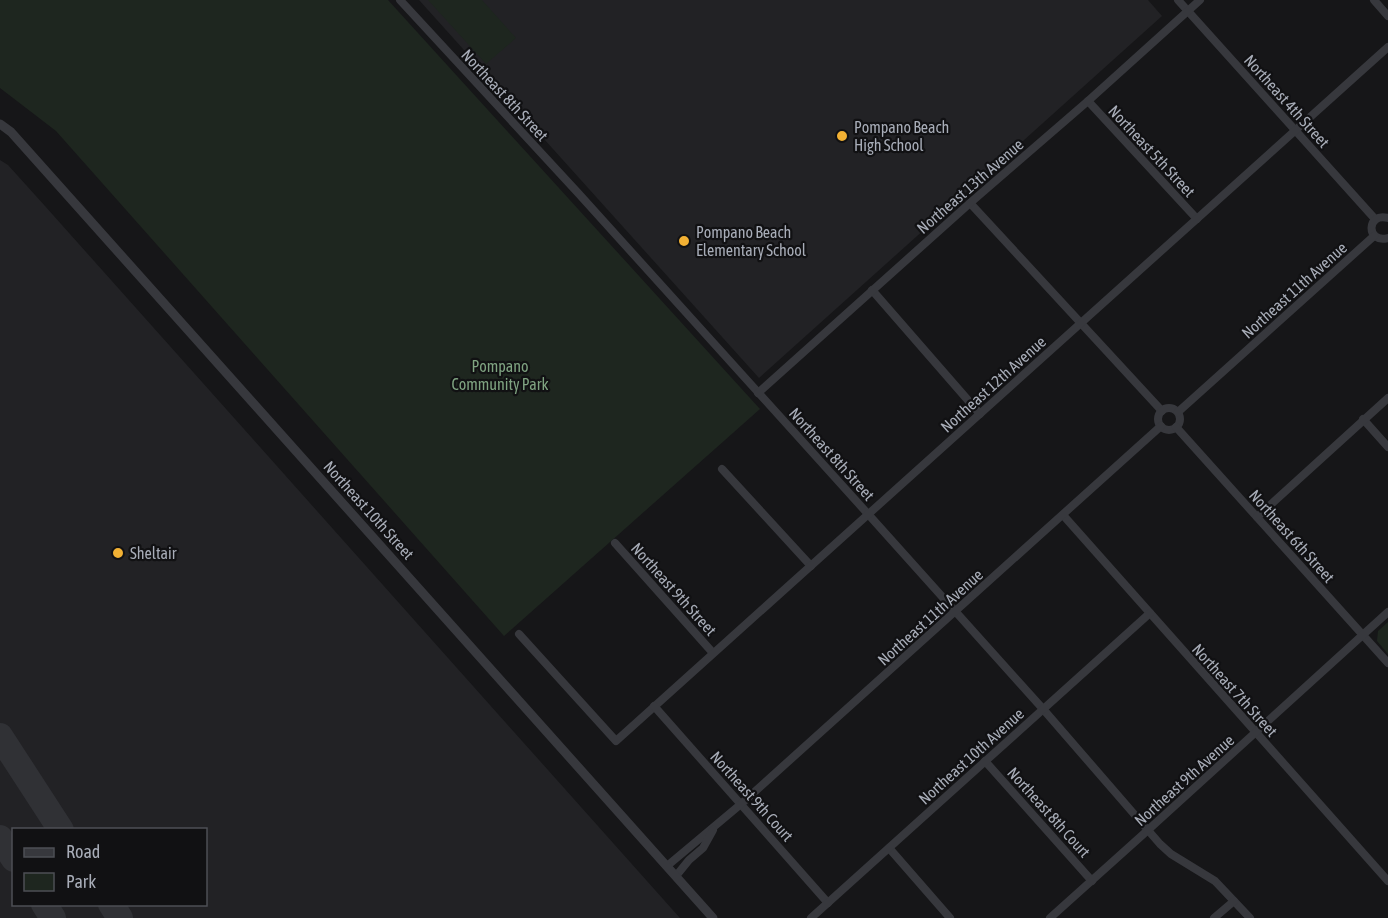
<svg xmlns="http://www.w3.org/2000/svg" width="1388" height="918" viewBox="0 0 1388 918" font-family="'Asap Condensed',sans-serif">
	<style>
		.built { fill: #222225; fill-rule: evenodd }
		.green { fill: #1e261f }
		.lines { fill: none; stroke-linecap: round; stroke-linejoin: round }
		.taxiway { stroke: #303135; stroke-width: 26 }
		.minor { stroke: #37383d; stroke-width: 8 }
		.tertiary { stroke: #37383d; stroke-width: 9 }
		.poi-dot { fill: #f2b134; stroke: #111113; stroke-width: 2 }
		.labels { text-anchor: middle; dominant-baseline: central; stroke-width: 4.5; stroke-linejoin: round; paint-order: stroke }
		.street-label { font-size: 16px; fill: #a8adb8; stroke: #111113 }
		.poi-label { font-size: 16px; fill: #a8adb8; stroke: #111113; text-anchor: start }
		.park-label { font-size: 16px; fill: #7fa381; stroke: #111113 }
	</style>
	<rect width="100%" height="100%" fill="#161618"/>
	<g class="built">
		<path d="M419,0h729l14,16 -403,362z"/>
		<path d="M0,160l8,5 37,41 635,712h-680zM14,830h192v74h-192z"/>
	</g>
	<g class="green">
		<path d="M0,0h388l372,409 -256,227 -448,-505 -56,-43z"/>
		<path d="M428,0h54l34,38 -30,26z"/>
		<path d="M1388,622v32l-11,-13 1,-10z"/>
	</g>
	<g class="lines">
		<g class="taxiway">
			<path d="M0,736l61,94"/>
			<path d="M0,838l14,21"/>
			<path d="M44,904l9,14"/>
			<path d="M111,904l9,14"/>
		</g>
		<g class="minor">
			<path d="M400,0l179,194 289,320 175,195 117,135 11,10 44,27 35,37"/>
			<path d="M1178,0l197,219"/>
			<path d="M1374,0l14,16"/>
			<path d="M1088,101l109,118"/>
			<path d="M970,203l192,208"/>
			<path d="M1388,218c-22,-6 -22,26 0,20"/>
			<path d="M872,290l108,124"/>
			<path d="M758,393l212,-190 118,-102 112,-101"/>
			<circle cx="1169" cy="419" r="11"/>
			<path d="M1178,412l196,-176"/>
			<path d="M1363,419l25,28"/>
			<path d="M1176,427l212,236"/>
			<path d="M722,469l89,97"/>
			<path d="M1063,515l325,366"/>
			<path d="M1257,517l131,-119"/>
			<path d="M615,543l98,110"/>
			<path d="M519,634l97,107 772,-694"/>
			<path d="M654,706l174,197"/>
			<path d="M985,761l107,120"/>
			<path d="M889,848l61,70"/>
			<path d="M667,866l74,-62 420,-378"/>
			<path d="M676,876l13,-16 14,-12 10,-18"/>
			<path d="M811,918l339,-305"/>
			<path d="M1050,918l98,-88 240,-218"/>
			<path d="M1214,918l20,-17"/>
		</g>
		<path class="tertiary" d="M0,124l11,8 702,786"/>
	</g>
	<g class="poi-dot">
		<circle cx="842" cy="136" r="6"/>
		<circle cx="684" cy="241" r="6"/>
		<circle cx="118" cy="553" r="6"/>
	</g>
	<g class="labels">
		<g class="street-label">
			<text transform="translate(505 95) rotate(47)">Northeast 8th Street</text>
			<text transform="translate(1287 101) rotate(48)">Northeast 4th Street</text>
			<text transform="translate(1152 151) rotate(47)">Northeast 5th Street</text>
			<text transform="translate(970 186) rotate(-41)">Northeast 13th Avenue</text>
			<text transform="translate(1294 290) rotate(-42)">Northeast 11th Avenue</text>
			<text transform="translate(993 384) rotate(-42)">Northeast 12th Avenue</text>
			<text transform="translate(832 454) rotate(48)">Northeast 8th Street</text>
			<text transform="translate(369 510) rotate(48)">Northeast 10th Street</text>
			<text transform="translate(1292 536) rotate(48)">Northeast 6th Street</text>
			<text transform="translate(674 589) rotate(48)">Northeast 9th Street</text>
			<text transform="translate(930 617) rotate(-42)">Northeast 11th Avenue</text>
			<text transform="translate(1235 690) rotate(48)">Northeast 7th Street</text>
			<text transform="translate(971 756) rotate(-42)">Northeast 10th Avenue</text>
			<text transform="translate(1184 780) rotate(-42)">Northeast 9th Avenue</text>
			<text transform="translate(752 796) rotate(48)">Northeast 9th Court</text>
			<text transform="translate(1049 812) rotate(48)">Northeast 8th Court</text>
		</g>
		<g class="poi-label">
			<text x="854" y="127">Pompano Beach<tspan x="854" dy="18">High School</tspan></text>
			<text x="696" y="232">Pompano Beach<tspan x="696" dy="18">Elementary School</tspan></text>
			<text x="130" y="553">Sheltair</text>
		</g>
		<g class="park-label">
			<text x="500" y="366">Pompano<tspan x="500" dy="18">Community Park</tspan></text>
		</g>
	</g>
	<rect x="12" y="828" width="195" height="78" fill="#111113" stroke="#4d4f55" stroke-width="1.5"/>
	<rect x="24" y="848" width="30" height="9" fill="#37383d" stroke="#4d4f55" stroke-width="1.5"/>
	<text x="66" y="858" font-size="18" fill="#a8adb8">Road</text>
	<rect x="24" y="873" width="30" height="18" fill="#1e261f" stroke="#4d4f55" stroke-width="1.5"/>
	<text x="66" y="888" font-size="18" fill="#a8adb8">Park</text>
</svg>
